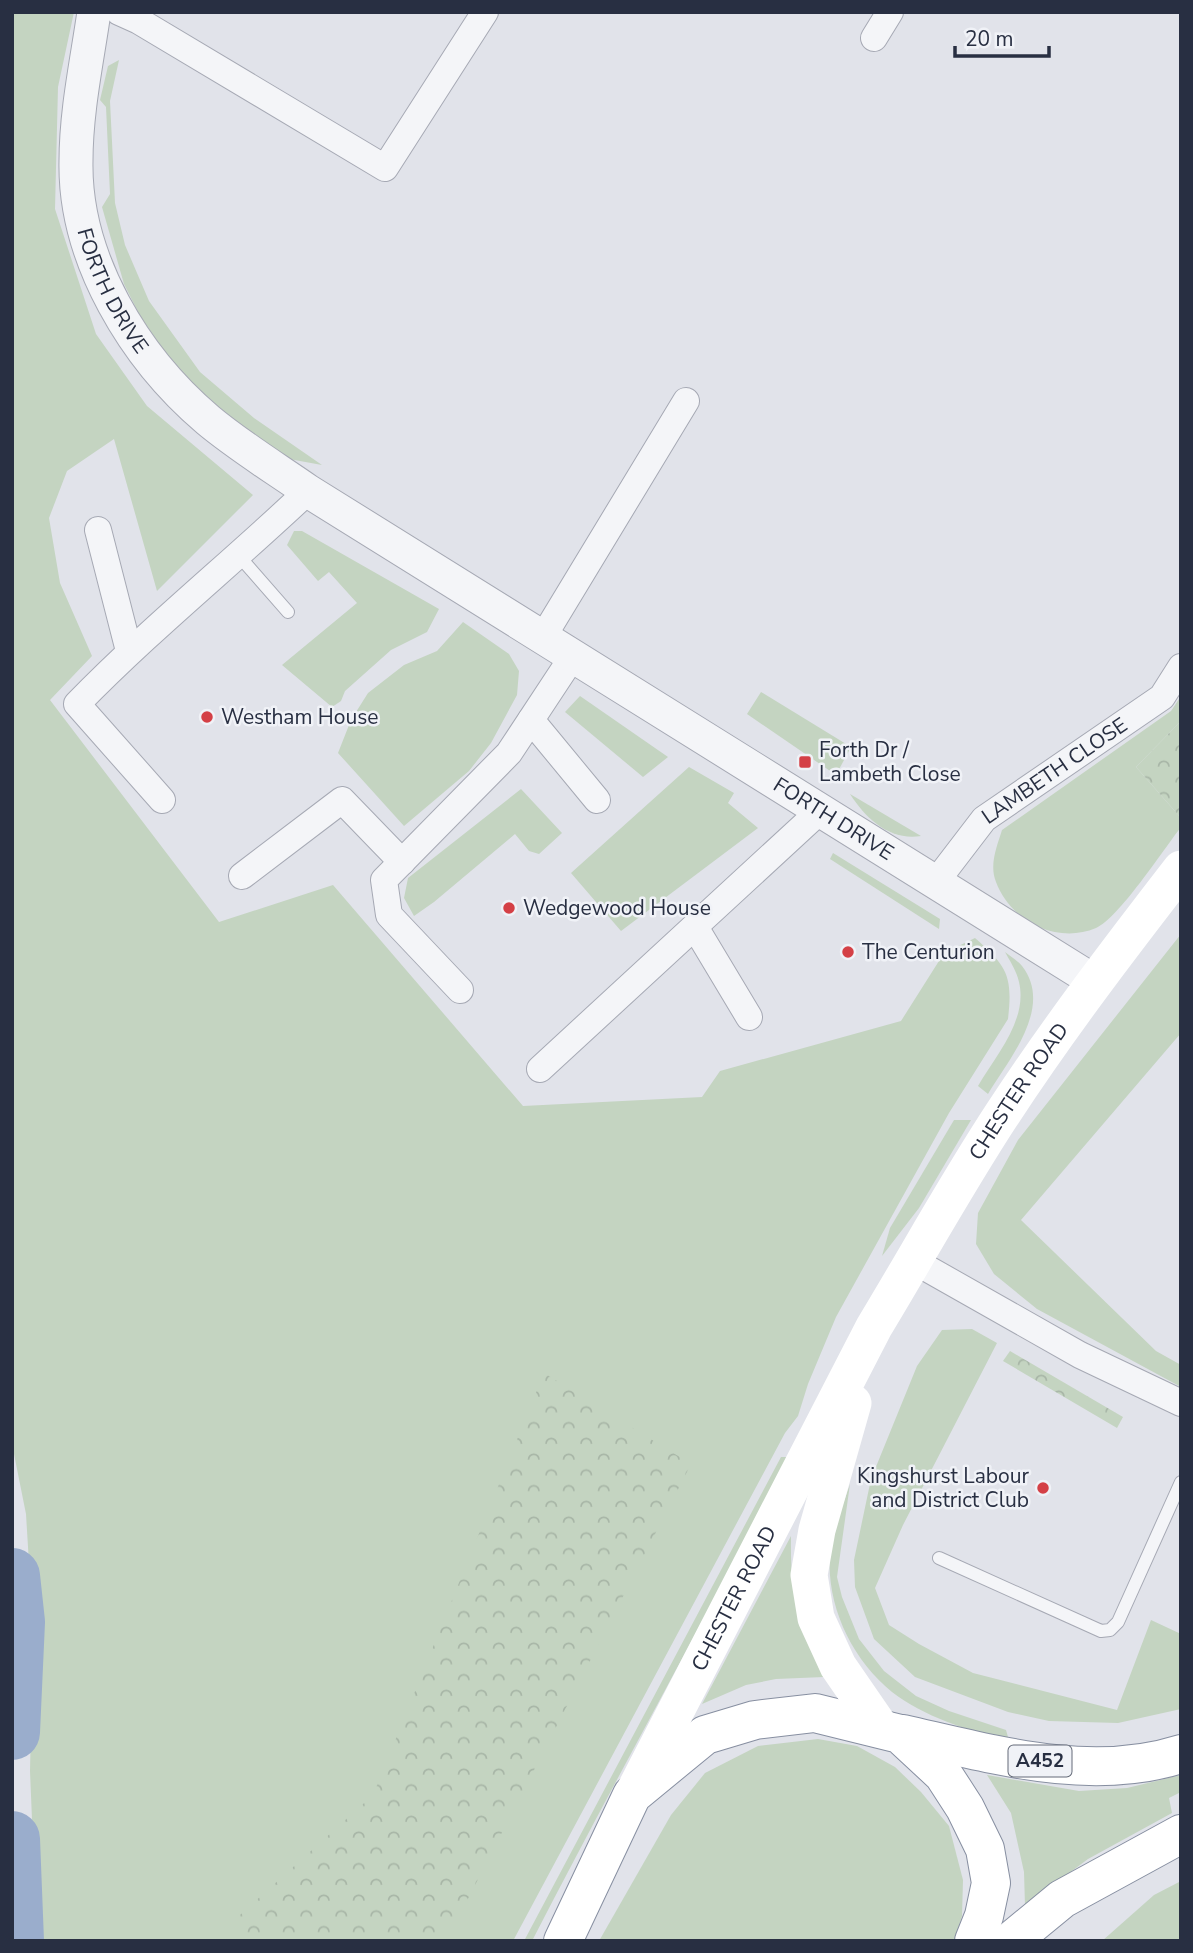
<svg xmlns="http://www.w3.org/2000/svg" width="1193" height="1953" viewBox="0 0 1193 1953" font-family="'Nunito Sans',sans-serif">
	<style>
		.green { fill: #c4d4c1 }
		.forest { fill: url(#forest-crowns) }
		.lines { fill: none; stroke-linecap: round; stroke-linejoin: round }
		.river { stroke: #9aadcc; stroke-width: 56 }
		.service-casing { stroke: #a6a9b4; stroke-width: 14 }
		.minor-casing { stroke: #a6a9b4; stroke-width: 28 }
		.tertiary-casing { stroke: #a6a9b4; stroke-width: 35 }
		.trunk-casing { stroke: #878fa1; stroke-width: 40 }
		.service { stroke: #f4f5f8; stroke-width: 12 }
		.minor { stroke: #f4f5f8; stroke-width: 26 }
		.tertiary { stroke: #f4f5f8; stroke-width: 33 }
		.secondary { stroke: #fff; stroke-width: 37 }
		.trunk { stroke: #fff; stroke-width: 38 }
		.poi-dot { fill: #d44046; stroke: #f0f2f7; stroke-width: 2.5 }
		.labels { text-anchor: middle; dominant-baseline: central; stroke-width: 5; stroke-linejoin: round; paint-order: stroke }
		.shield { fill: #f0f2f7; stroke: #646a78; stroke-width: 2 }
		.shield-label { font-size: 19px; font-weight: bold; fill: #282f42 }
		.street-label { font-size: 21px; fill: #282f42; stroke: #f0f2f7 }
		.poi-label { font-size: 21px; fill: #282f42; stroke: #f0f2f7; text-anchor: start }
	</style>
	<defs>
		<pattern id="forest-crowns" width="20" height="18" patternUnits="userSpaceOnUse" patternTransform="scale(1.75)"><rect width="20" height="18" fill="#c4d4c1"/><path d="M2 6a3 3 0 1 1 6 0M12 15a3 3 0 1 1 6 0" fill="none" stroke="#a8b6a7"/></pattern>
	</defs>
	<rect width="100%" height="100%" fill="#e1e3ea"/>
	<g class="green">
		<path d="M12,12h62l-16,75 -3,122 41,125 51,72 106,89 -96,96 -43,-152 -47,32 -18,47 11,65 32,73 -42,44 169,222 114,-37 190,221 179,-9 18,-26 181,-50 43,-68 31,-15c32,28 38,38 33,81l-59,94 -113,204 -28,67 -10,32 -13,17 -272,508h-476l-7,-170 3,-142 -7,-115 -14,-70z"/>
		<path d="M119,60l-9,41 5,102 10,42 24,56 51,71 54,46 68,47 -33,-6 -78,-55 -43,-47 -28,-41 -16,-32 -22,-77 8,-13 -4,-87 -6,-7 8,-34z"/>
		<path d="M294,531h8l137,78 -12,23 -36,18 -46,41 -4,10 -9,6 -50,-42 75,-62 -28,-31 -11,9 -31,-36z"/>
		<path d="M463,622l46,32 10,17 -2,24 -26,48 -22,28 -65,55 -66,-73 13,-33 17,-27 36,-28 33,-14z"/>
		<path d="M761,692l90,55 -15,28 -89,-61z"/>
		<path d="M580,696l88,61 -25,20 -78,-65z"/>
		<path d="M1181,696v25l-45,46 45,51v9c-17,22 -63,92 -85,101 -40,17 -86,-8 -100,-46 -7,-17 1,-36 6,-52l169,-119z"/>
		<path d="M689,767l45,26 -6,10 30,25 -137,103 -50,-58z"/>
		<path d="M521,789l41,44 -23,21 -10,-3 -14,-17 -81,68 -20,14 -10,-18 4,-20z"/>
		<path d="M850,794l71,42c-31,5 -55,-17 -71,-42z"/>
		<path d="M833,853l107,66 -1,10 -109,-70z"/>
		<path d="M1181,934v99l-160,187 135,131 25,14v22l-144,-78 -43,-35 -18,-30 2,-31 40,-73z"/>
		<path d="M1005,952c5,4 13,9 17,14 32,41 -13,93 -34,128l-10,-8c18,-31 50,-66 41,-104 -2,-10 -9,-21 -14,-30z"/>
		<path d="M954,1120h17l-52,88 -37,48 8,-28z"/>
		<path d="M972,1329l25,14 -94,182 -28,63 14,37 30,19 54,29 144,37 34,-90 30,14v75l-63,14 -69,-2 -41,-9 -93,-35 -41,-38 -19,-52 -1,-27 17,-81 46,-113 25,-36z"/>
		<path d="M781,1457h8c-84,162 -173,321 -257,484h-8z"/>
		<path d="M850,1484l-13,93 5,20 17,42 25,32 32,25 33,15 57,19 2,7 -3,5c-38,-13 -81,-25 -113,-50 -42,-34 -69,-92 -61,-147 3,-20 13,-42 19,-61z"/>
		<path d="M791,1536c-1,62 7,86 33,141l-48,2 -30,6 -44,19z"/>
		<path d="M818,1739l39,7 38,21 26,25 28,34 14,54 -1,36 -8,25h-355l72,-126 34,-42 53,-27z"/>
		<path d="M987,1775l92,16 48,-3 54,-13v17l-12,6 3,15 -84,46 -63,47 -1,-34 -13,-59z"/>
		<path d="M1181,1881v60h-79l52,-46z"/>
	</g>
	<g class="forest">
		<path d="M1181,721v97l-45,-51z"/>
		<path d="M1010,1351l113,66 -6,11 -114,-67z"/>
		<path d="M544,1373l147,91 -238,464 -12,13h-216l5,-17 143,-129z"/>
	</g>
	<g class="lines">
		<g class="river">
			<path d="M12,1576l5,46 -5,110"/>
			<path d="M12,1839l4,102"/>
		</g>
		<defs>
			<g id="service">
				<path d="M239,556l49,56"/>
				<path d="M939,1558l162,73 9,-1 8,-8 63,-140"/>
			</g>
			<g id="minor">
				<path d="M119,12l20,9 246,147 100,-156"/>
				<path d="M874,38l16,-26"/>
				<path d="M98,530l31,121"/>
				<path d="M543,637l143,-236"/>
				<path d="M531,720l66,80"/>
				<path d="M162,800l-85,-96c73,-75 155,-141 231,-213"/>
				<path d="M242,876l100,-76 60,62"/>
				<path id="s1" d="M935,883l49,-64 178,-122 19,-30"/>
				<path d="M695,927l54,90"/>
				<path d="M460,990l-71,-75 -5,-35 125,-127 64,-97"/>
				<path d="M540,1069l281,-259"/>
				<path d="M914,1261l166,94 101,48"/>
			</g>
			<g id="tertiary">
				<path id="s2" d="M94,12c-7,49 -18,99 -18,149 -2,98 59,197 132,259 31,26 67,48 100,71l786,490"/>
			</g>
			<g id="trunk">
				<path d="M903,1734c89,20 187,49 278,20"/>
				<path d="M563,1941l69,-146 73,-60 50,-15 60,-7 85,21 43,40 22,34 20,41 6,34 -7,33 -10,25"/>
				<path d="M1011,1941l51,-42 119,-65"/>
			</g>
		</defs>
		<use href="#service" class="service-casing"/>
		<use href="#minor" class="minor-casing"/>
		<use href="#tertiary" class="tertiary-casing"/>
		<use href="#trunk" class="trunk-casing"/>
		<use href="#service" class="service"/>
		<use href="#minor" class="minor"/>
		<use href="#tertiary" class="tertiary"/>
		<g class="secondary">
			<path d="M853,1403l-36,127 -8,45 7,43 22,48 42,61"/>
			<path id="s3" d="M633,1794l241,-467c43,-71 83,-144 129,-214 55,-84 116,-164 178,-244"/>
		</g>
		<use href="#trunk" class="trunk"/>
	</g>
	<g class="poi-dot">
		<circle cx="207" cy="717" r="7"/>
		<rect x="798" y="755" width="14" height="14" rx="3.5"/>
		<circle cx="509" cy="908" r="7"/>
		<circle cx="848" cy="952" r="7"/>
		<circle cx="1043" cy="1488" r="7"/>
	</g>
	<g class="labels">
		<rect class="shield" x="1008.5" y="1745.5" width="63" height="31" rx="5"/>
		<g class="shield-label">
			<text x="1040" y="1761">A452</text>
		</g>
		<g class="street-label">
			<text stroke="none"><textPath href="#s2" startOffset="287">FORTH DRIVE</textPath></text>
			<text stroke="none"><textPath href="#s1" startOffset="166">LAMBETH CLOSE</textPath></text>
			<text stroke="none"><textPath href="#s2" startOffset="1192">FORTH DRIVE</textPath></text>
			<text stroke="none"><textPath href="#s3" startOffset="802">CHESTER ROAD</textPath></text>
			<text stroke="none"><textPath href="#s3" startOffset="220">CHESTER ROAD</textPath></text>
		</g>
		<g class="poi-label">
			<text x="221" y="717">Westham House</text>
			<text x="819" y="750">Forth Dr /<tspan x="819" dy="24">Lambeth Close</tspan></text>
			<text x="523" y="908">Wedgewood House</text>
			<text x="862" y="952">The Centurion</text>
			<text x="1029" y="1476" text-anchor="end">Kingshurst Labour<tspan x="1029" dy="24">and District Club</tspan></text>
		</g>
	</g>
	<rect width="1193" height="1953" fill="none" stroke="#282f42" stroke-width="28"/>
	<path d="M955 46v10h94v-10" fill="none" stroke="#282f42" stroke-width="3.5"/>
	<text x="965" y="46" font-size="21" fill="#282f42" stroke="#f0f2f7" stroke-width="5" paint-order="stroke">20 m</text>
</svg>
